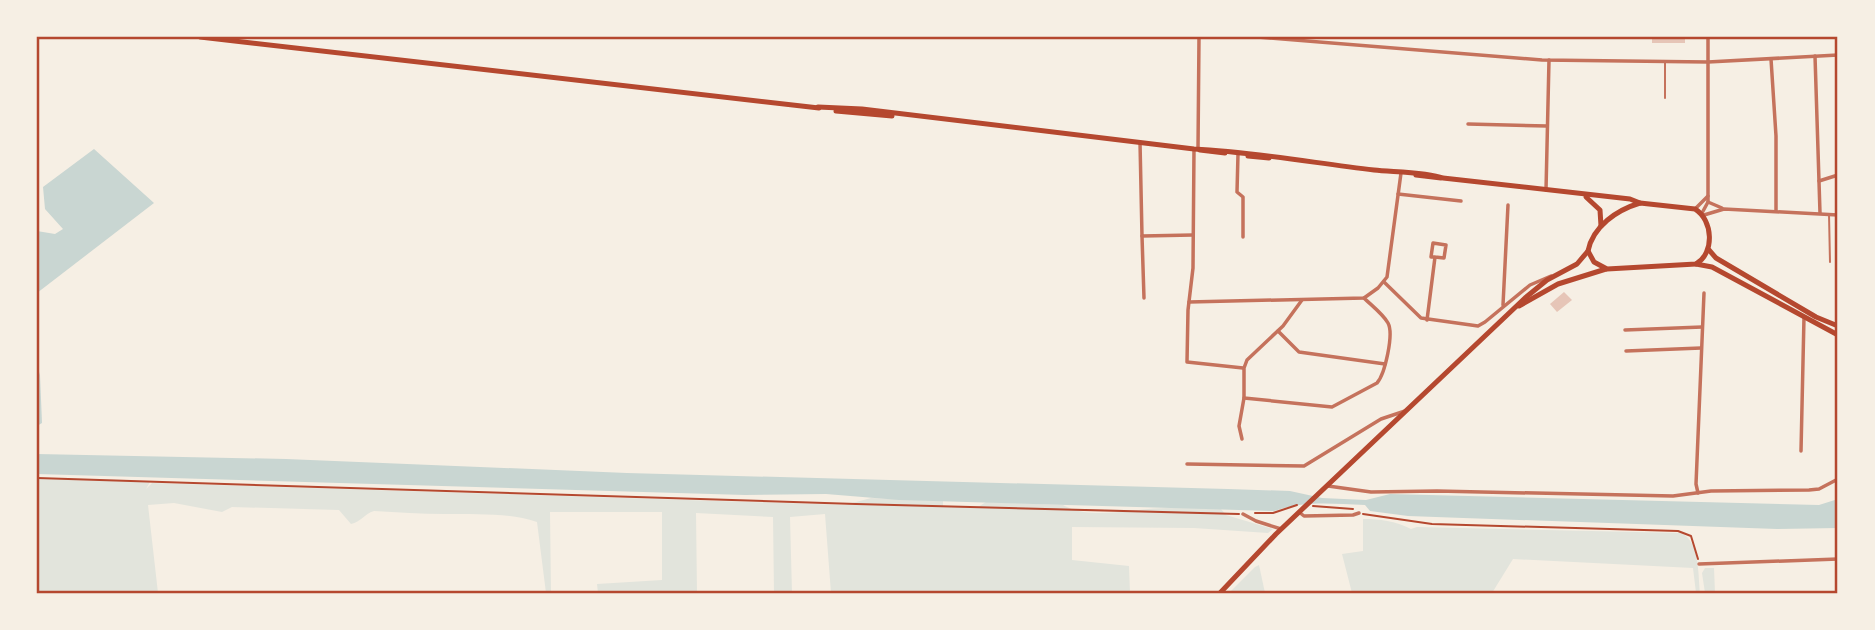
<svg xmlns="http://www.w3.org/2000/svg" width="1875" height="630" viewBox="0 0 1875 630" font-family="Helvetica,sans-serif">
	<style>
		.green { fill: #e2e4dc }
		.water { fill: #c9d6d2 }
		.building { fill: #e6c5b7 }
		.lines { fill: none; stroke-linecap: round; stroke-linejoin: round }
		.path { stroke: #b5482f; stroke-width: 2 }
		.service { stroke: #c5725c; stroke-width: 2 }
		.minor { stroke: #c5725c; stroke-width: 3.5 }
		.secondary { stroke: #b5482f; stroke-width: 5 }
		.neatline { fill: none; stroke: #b5482f; stroke-width: 2.5 }
	</style>
	<rect width="100%" height="100%" fill="#f6efe4"/>
	<g class="green">
		<path d="M37,479l113,3 -4,7 6,-6 693,22 26,-7 72,3v5l35,1 8,-5 77,3c27,16 73,3 103,3 18,-1 37,0 55,1l5,6 47,14 -5,4 -74,-5 -122,-1v33l57,6 1,27h-299l-6,-79 -35,3 2,76h-18l-1,-76 -77,-4 1,80h-99l-1,-9 65,-4v-68h-112l1,81h-5l-9,-71c-31,-10 -60,-7 -92,-8 -24,0 -47,-2 -71,-3 -10,3 -13,11 -23,13l-12,-14 -107,-3 -10,5 -48,-9 -26,2 10,88h-121z"/>
		<path d="M1363,519c17,0 32,2 48,10l6,-2 264,6c19,8 17,42 19,60h-4l-3,-25 -180,-9 -21,34h-140l-10,-39 21,-3z"/>
		<path d="M1259,565l6,28h-36l26,-26z"/>
		<path d="M1705,568h9l1,25h-10l-3,-20z"/>
	</g>
	<g class="water">
		<path d="M94,149l60,54 -117,90v-62l18,3 8,-5 -18,-20 -2,-22z"/>
		<path d="M37,365l3,10 2,48 -5,3z"/>
		<path d="M37,454l249,5 341,14 601,16 62,2 32,7 44,2 24,-6 429,11 19,-6v29l-61,1 -369,-13 -38,-5 -5,-6c-33,-1 -58,-5 -91,6l-375,-11 -73,-6 -81,1 -708,-21z"/>
	</g>
	<g class="building">
		<rect x="1652" y="37" width="33" height="6"/>
		<path d="M1564,292l8,8 -15,12 -7,-8z"/>
	</g>
	<g class="lines">
		<g class="path">
			<path d="M37,478l819,26 383,10"/>
			<path d="M1313,506l40,3"/>
			<path d="M1255,513h18l24,-8"/>
			<path d="M1363,514l69,10 246,7 13,5 7,23"/>
		</g>
		<g class="service">
			<path d="M1665,98v-36"/>
			<path d="M1829,214l1,48"/>
		</g>
		<g class="minor">
			<path d="M1258,37l284,23 166,2 130,-7"/>
			<path d="M1815,56l5,157"/>
			<path d="M1771,59l5,77v74"/>
			<path d="M1468,124l79,2"/>
			<path d="M1140,142l2,94 51,-1"/>
			<path d="M1194,149l-1,119 -5,42 -1,52 56,6"/>
			<path d="M1198,149l1,-112"/>
			<path d="M1238,154l-1,38 6,5v40"/>
			<path d="M1819,181l19,-6"/>
			<path d="M1546,190l3,-130"/>
			<path d="M1398,194l63,7"/>
			<path d="M1708,202l14,6"/>
			<path d="M1695,209l13,-13"/>
			<path d="M1702,213l6,-11v-165"/>
			<path d="M1704,215l20,-6 114,6"/>
			<path d="M1142,236l2,62"/>
			<path d="M1384,282l37,36 57,8 7,-4 45,-37 21,-9"/>
			<path d="M1302,300l-19,26 -36,34 -3,8v30l88,9 45,-24c8,-9 17,-49 11,-60 -5,-9 -17,-18 -24,-25"/>
			<path d="M1189,302l175,-4 14,-10 9,-11 14,-104"/>
			<path d="M1503,305l5,-100"/>
			<path d="M1427,320l8,-63h-4l2,-14 13,2 -2,13 -9,-1"/>
			<path d="M1625,330l77,-3"/>
			<path d="M1278,331l21,21 86,12"/>
			<path d="M1626,351l75,-3"/>
			<path d="M1242,439l-3,-13 5,-28"/>
			<path d="M1801,451l3,-134"/>
			<path d="M1187,464l117,2 77,-47 24,-8"/>
			<path d="M1328,486l43,6 66,-1 236,5 38,-5 98,-1 10,-1 19,-10"/>
			<path d="M1698,493l-2,-9 8,-191"/>
			<path d="M1299,512l5,4 49,-1 6,-2"/>
			<path d="M1243,514l13,7 25,8"/>
			<path d="M1699,564l139,-5"/>
		</g>
		<g class="secondary">
			<path d="M200,37l619,71"/>
			<path d="M818,107l44,2 332,40c60,3 120,14 180,21 19,2 53,2 69,8l187,21 10,4"/>
			<path d="M836,111l56,5"/>
			<path d="M1200,150l25,3"/>
			<path d="M1248,156l21,2"/>
			<path d="M1416,175l25,3"/>
			<path d="M1586,197l14,13 1,16"/>
			<path d="M1640,203l55,6c18,11 20,44 1,55l-89,5 -13,-7 -6,-11c5,-25 29,-41 52,-48z"/>
			<path d="M1709,250l7,8 100,59 22,9"/>
			<path d="M1696,264l16,3 126,68"/>
			<path d="M1519,306l39,-22 48,-15"/>
			<path d="M1220,593l56,-59 249,-236 22,-18 30,-16 11,-13"/>
		</g>
	</g>
	<rect width="1875" height="630" fill="none" stroke="#f6efe4" stroke-width="77"/>
	<rect x="38" y="38" width="1798" height="554" class="neatline"/>
</svg>
